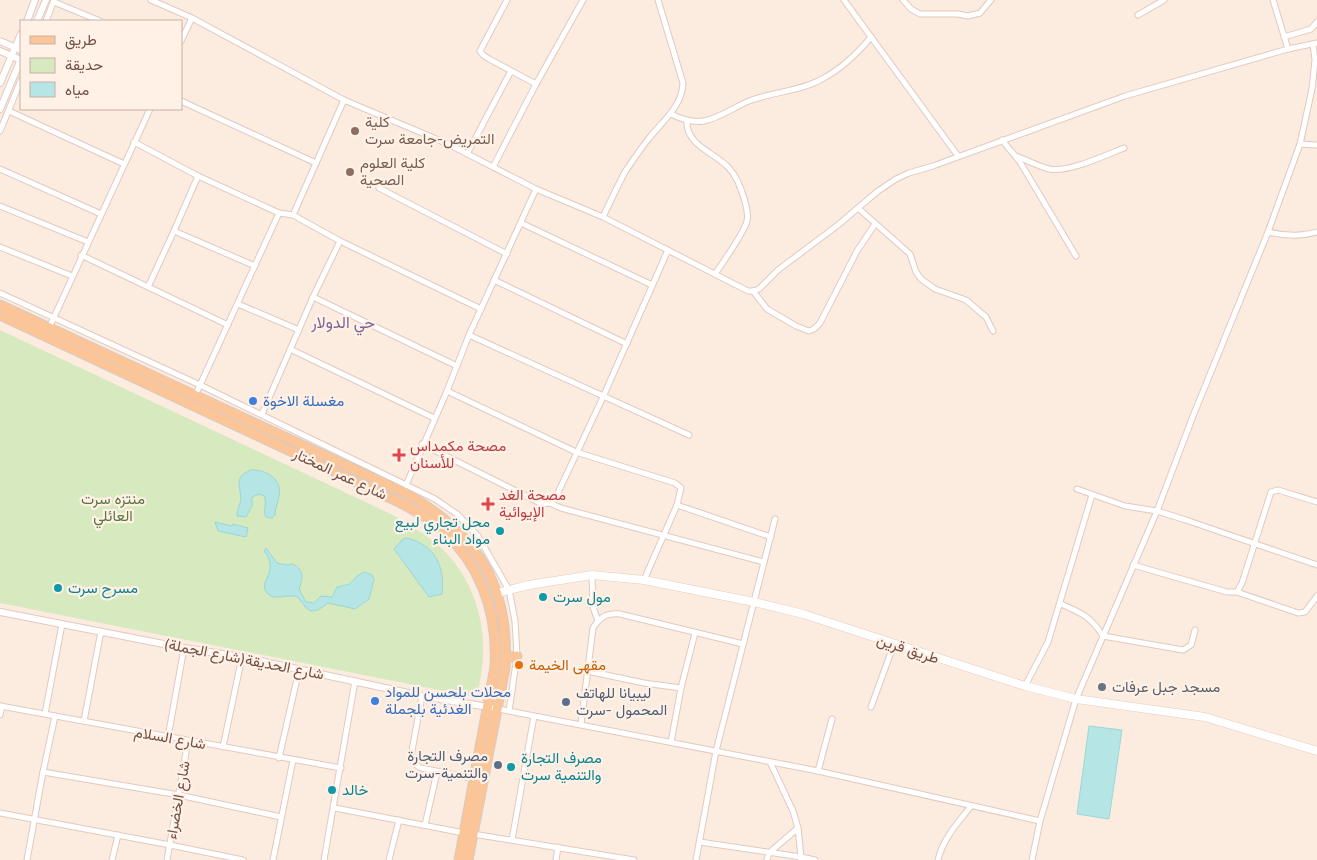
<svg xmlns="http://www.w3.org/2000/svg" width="1317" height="860" viewBox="0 0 1317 860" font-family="'Nunito Sans',Vazirmatn,sans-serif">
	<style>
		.green { fill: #d7e9bf }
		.water { fill: #b5e5e4; stroke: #9bd7d6 }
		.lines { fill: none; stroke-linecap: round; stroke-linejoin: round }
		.minor-casing { stroke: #e2c9bf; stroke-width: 7 }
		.tertiary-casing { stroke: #e2c9bf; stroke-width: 8 }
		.secondary-casing { stroke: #e7c9bc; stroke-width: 9 }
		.primary-casing { stroke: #d5cac8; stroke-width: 11 }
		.minor { stroke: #fff; stroke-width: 5 }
		.tertiary { stroke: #fff; stroke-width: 6 }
		.secondary { stroke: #fff; stroke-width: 8 }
		.primary { stroke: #fcc597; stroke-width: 9 }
		.education-dot { fill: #8d6e63; stroke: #fff1e6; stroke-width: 2 }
		.shop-dot { fill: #3f7fe0; stroke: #fff1e6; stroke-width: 2 }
		.health-dot { fill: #e0444e; stroke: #fff1e6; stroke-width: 2 }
		.culture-dot { fill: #0f9aa8; stroke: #fff1e6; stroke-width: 2 }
		.food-dot { fill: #e8710a; stroke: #fff1e6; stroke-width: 2 }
		.worship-dot { fill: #6b7280; stroke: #fff1e6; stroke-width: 2 }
		.service-dot { fill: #5c6f8a; stroke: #fff1e6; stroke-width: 2 }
		.labels { text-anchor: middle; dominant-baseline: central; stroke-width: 4.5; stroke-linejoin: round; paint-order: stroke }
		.education-label { font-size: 15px; fill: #785e54; stroke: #fff1e6; text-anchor: start }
		.shop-label { font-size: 15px; fill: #366cbe; stroke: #fff1e6; text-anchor: start }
		.health-label { font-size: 15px; fill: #be3a42; stroke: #fff1e6; text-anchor: start }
		.street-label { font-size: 15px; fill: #734f47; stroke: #fff1e6 }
		.park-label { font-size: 15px; fill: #5a7840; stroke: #fff1e6 }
		.culture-label { font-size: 15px; fill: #0d838f; stroke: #fff1e6; text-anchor: start }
		.food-label { font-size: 15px; fill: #c56008; stroke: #fff1e6; text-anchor: start }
		.worship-label { font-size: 15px; fill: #5b616d; stroke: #fff1e6; text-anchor: start }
		.service-label { font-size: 15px; fill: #4e5e75; stroke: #fff1e6; text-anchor: start }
		.neighbourhood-label { font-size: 16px; fill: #7c6396; stroke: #fff1e6 }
	</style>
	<rect width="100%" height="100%" fill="#fcece0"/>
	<path class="green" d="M0,330l393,185c14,10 32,18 45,30 42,37 55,98 38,151l-2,1 -474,-94z"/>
	<g class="water">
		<path d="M251,470c14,-1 32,9 28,26 -1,7 -4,12 -4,19l-3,3 -6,-1c-4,-8 2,-14 -2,-21l-5,-2 -7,3v9l-6,11 -9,-1c0,-6 2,-8 3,-13 4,-12 -10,-25 11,-33z"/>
		<path d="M215,522l17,4 1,-2 15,4 -2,9 -28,-6z"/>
		<path d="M407,538c28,7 38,28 35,56l-13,3 -35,-48 9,-10z"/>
		<path d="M266,548l11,15 9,2 7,-1c12,7 10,14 6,25l7,13 8,1 7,-7 11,1 5,-10 13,-3 7,-8 7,-4 8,3 2,4 -5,20 -14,10 -27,-6 -10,7 -7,1 -5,-3 -8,-11c-11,-4 -24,5 -31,-4 -10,-13 14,-20 -3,-42z"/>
		<path d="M1089,726l33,4 -13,89 -32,-5z"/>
	</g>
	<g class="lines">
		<defs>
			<g id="minor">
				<path d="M151,0l41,18 152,82 104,44 88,45 67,28 145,74h5l6,-2 19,-19 60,-45 40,-34 18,-12 13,-6 24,-7 192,-70 163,-47 29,-6"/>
				<path d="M507,0l-27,51 3,4 6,4 47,25"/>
				<path d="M844,0l114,156"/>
				<path d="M903,0l8,9 9,5h38l10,2 12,-3 11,-13"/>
				<path d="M1273,0l15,49"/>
				<path d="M54,2l46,19"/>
				<path d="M1138,15l26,-15"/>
				<path d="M46,21l8,-21"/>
				<path d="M1284,37l27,-8 6,-7"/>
				<path d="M181,41l11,-23"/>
				<path d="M181,101l135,62"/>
				<path d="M9,111l115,53"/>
				<path d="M671,114c10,5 21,9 33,7 16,-3 30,-14 45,-20 23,-9 52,-10 73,-22 19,-10 35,-25 49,-42"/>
				<path d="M687,120c-2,25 27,32 41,47 9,9 12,20 16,31 2,8 5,15 3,23 -3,12 -24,41 -32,53"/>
				<path d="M0,131l21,-51"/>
				<path d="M1002,140l18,22 56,94"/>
				<path d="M134,142l64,34 81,37 14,2 47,26 141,68"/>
				<path d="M1300,144l17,1"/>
				<path d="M467,154l44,-83"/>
				<path d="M1016,156c11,4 22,10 33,13 19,4 57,-14 75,-21"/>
				<path d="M493,167l43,-83 47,-84"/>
				<path d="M0,169l101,45"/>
				<path d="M379,188l128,66"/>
				<path d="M0,206l88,36"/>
				<path d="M858,208l52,46 6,18 5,7 14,10 31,11 20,17 7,14"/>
				<path d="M293,215l51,-115"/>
				<path d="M603,217c7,-15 14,-30 22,-45 8,-12 16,-24 25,-35 14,-17 32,-31 33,-54l-25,-83"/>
				<path d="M521,223l131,62"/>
				<path d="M174,231l81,35"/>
				<path d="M1268,232c17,4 32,5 49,0"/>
				<path d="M0,247l72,29"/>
				<path d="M81,255l147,70"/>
				<path d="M494,280l133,64"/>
				<path d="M148,287l26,-56 24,-55"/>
				<path d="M753,291l14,18 29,17 13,5 5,-2 6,-6 37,-72 18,-27"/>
				<path d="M0,293l200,92 235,114 22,15 21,22 31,54 6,31 2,35 -8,55"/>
				<path d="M313,297l144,69"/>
				<path d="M238,304l61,26"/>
				<path d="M49,328l101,-219"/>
				<path d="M469,335l220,100"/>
				<path d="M290,349l144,69"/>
				<path d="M447,391l129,61 99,31 6,5 -4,17 -33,75"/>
				<path d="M195,396l84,-183"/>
				<path d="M262,414l51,-117 27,-56"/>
				<path d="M422,444l120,60 8,-1 5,-4 48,-102 65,-147"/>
				<path d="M406,485l41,-94 22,-56 67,-146"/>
				<path d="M1077,489l48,17 32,5 29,9 131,45"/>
				<path d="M550,503l11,5 203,54"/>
				<path d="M677,505l94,32"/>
				<path d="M1133,565l94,27h10l5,-9 29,-91 7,-2 39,12"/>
				<path d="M592,575l1,32 5,14"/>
				<path d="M1237,592l61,21 7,-1 12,-16"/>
				<path d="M1061,604c21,9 30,13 42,32l80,14 8,-5 4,-15"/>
				<path d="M587,671l57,12 37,5 14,-55"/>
				<path d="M1025,686l23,-44 44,-147"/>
				<path d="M422,696l-11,60c2,6 4,9 10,12l54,11"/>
				<path d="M0,706l341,62"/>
				<path d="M488,707l330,64 222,50"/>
				<path d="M871,707l23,-63"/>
				<path d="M45,714l17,-90"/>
				<path d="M0,715l2,-9"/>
				<path d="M84,721l17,-90"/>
				<path d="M581,724l12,-96c7,-11 13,-15 27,-14l123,30"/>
				<path d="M168,737l16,-89"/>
				<path d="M671,742l10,-54"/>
				<path d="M223,747l19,-90"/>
				<path d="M279,758l20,-88"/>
				<path d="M818,771l14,-52"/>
				<path d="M43,772l136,23 102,22"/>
				<path d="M335,808l129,25"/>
				<path d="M0,813l170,32 73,15"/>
				<path d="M425,825l12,-53"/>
				<path d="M473,834l161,26"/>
				<path d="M512,840l22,-124"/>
				<path d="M700,842l101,15 -3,-29 -5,-17 -23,-49"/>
				<path d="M27,860l16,-88 12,-56"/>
				<path d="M112,860l6,-25"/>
				<path d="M167,860l21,-119"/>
				<path d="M273,860l20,-100"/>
				<path d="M324,860l31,-179"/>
				<path d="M389,860l10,-40"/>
				<path d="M556,860l2,-13"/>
				<path d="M696,860l20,-109 59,-232"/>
				<path d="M767,860l2,-7 29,-25"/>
				<path d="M801,860v-3l14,3"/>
				<path d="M938,860c5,-22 20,-37 33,-54"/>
				<path d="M1032,860l8,-39 36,-122 81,-188 36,-95 75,-184 32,-88 12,-55 3,-29 -2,-16"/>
			</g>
			<g id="tertiary">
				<path d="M27,21l8,-21"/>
				<path d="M37,21l9,-21"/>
				<path d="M0,41l21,9"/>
				<path d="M0,51l21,9"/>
				<path d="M0,83l21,-49"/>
				<path d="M0,109l21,-50"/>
				<path d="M0,612l184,36 58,9 180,39 66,11"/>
			</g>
			<path id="secondary" d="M497,593l32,-8 63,-10 52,5 110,22 49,12 222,72 51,13 129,18 112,34"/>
			<g id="primary">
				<path d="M0,305l403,187c73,40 107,92 102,176l-37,192"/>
				<path d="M0,315l399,187c15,8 32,17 45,29 38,37 54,84 51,136l-36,193"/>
				<path d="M505,658l12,-2"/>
			</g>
		</defs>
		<use href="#minor" class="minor-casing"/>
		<use href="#tertiary" class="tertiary-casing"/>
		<use href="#secondary" class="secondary-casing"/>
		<use href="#primary" class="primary-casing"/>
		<use href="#minor" class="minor"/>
		<use href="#tertiary" class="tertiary"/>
		<use href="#secondary" class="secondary"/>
		<use href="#primary" class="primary"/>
	</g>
	<g class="education-dot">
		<circle cx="355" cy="131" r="5"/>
		<circle cx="350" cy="172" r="5"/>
	</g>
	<g class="shop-dot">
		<circle cx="253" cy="401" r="5"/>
		<circle cx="375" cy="701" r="5"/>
	</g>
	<g class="health-dot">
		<path d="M396.5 447.5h5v5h5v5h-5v5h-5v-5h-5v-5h5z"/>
		<path d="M485.5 496.5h5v5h5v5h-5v5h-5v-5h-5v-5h5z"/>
	</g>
	<g class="culture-dot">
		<circle cx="500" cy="531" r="5"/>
		<circle cx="58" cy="588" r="5"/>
		<circle cx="543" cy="597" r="5"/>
		<circle cx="511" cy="767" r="5"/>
		<circle cx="332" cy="790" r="5"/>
	</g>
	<circle class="food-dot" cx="519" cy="665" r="5"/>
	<circle class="worship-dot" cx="1102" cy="687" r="5"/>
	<g class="service-dot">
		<circle cx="566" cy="702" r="5"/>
		<circle cx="498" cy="765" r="5"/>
	</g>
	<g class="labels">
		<g class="education-label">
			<text x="365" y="122">كلية<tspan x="365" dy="17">التمريض-جامعة سرت</tspan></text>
			<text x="360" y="163">كلية العلوم<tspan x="360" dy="17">الصحية</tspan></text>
		</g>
		<g class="shop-label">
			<text x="263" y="401">مغسلة الاخوة</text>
			<text x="385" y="692">محلات بلحسن للمواد<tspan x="385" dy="17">الغدئية بلجملة</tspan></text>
		</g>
		<g class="health-label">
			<text x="410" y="446">مصحة مكمداس<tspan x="410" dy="17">للأسنان</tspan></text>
			<text x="499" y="495">مصحة الغد<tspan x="499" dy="17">الإيوائية</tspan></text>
		</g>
		<g class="street-label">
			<text transform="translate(340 474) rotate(25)">شارع عمر المختار</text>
			<text transform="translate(908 649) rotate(18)">طريق قرين</text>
			<text transform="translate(244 659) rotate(11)">شارع الحديقة(شارع الجملة)</text>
			<text transform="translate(170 738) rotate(10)">شارع السلام</text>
			<text transform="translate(178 800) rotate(-80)">شارع الخضراء</text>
		</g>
		<g class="park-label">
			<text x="113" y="499">منتزه سرت<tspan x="113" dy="17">العائلي</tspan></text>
		</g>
		<g class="culture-label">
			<text x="490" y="522" text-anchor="end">محل تجاري لبيع<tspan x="490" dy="17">مواد البناء</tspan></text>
			<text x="68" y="588">مسرح سرت</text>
			<text x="553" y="597">مول سرت</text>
			<text x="521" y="758">مصرف التجارة<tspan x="521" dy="17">والتنمية سرت</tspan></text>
			<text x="342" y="790">خالد</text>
		</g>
		<g class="food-label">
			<text x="529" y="665">مقهى الخيمة</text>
		</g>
		<g class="worship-label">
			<text x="1112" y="687">مسجد جبل عرفات</text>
		</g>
		<g class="service-label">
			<text x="576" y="693">ليبيانا للهاتف<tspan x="576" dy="17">المحمول -سرت</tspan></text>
			<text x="488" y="756" text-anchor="end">مصرف التجارة<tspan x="488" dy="17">والتنمية-سرت</tspan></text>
		</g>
		<g class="neighbourhood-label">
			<text x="343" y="323">حي الدولار</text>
		</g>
	</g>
	<rect x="20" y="20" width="162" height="90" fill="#fff1e6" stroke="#c7b0a6"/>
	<rect x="30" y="36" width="25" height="8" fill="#fcc597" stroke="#c7b0a6"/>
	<text x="65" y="45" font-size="15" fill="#734f47">طريق</text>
	<rect x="30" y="58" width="25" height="15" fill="#d7e9bf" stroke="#c7b0a6"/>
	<text x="65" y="70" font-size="15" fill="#734f47">حديقة</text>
	<rect x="30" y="82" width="25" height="15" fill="#b5e5e4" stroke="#c7b0a6"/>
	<text x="65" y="95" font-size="15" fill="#734f47">مياه</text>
</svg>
